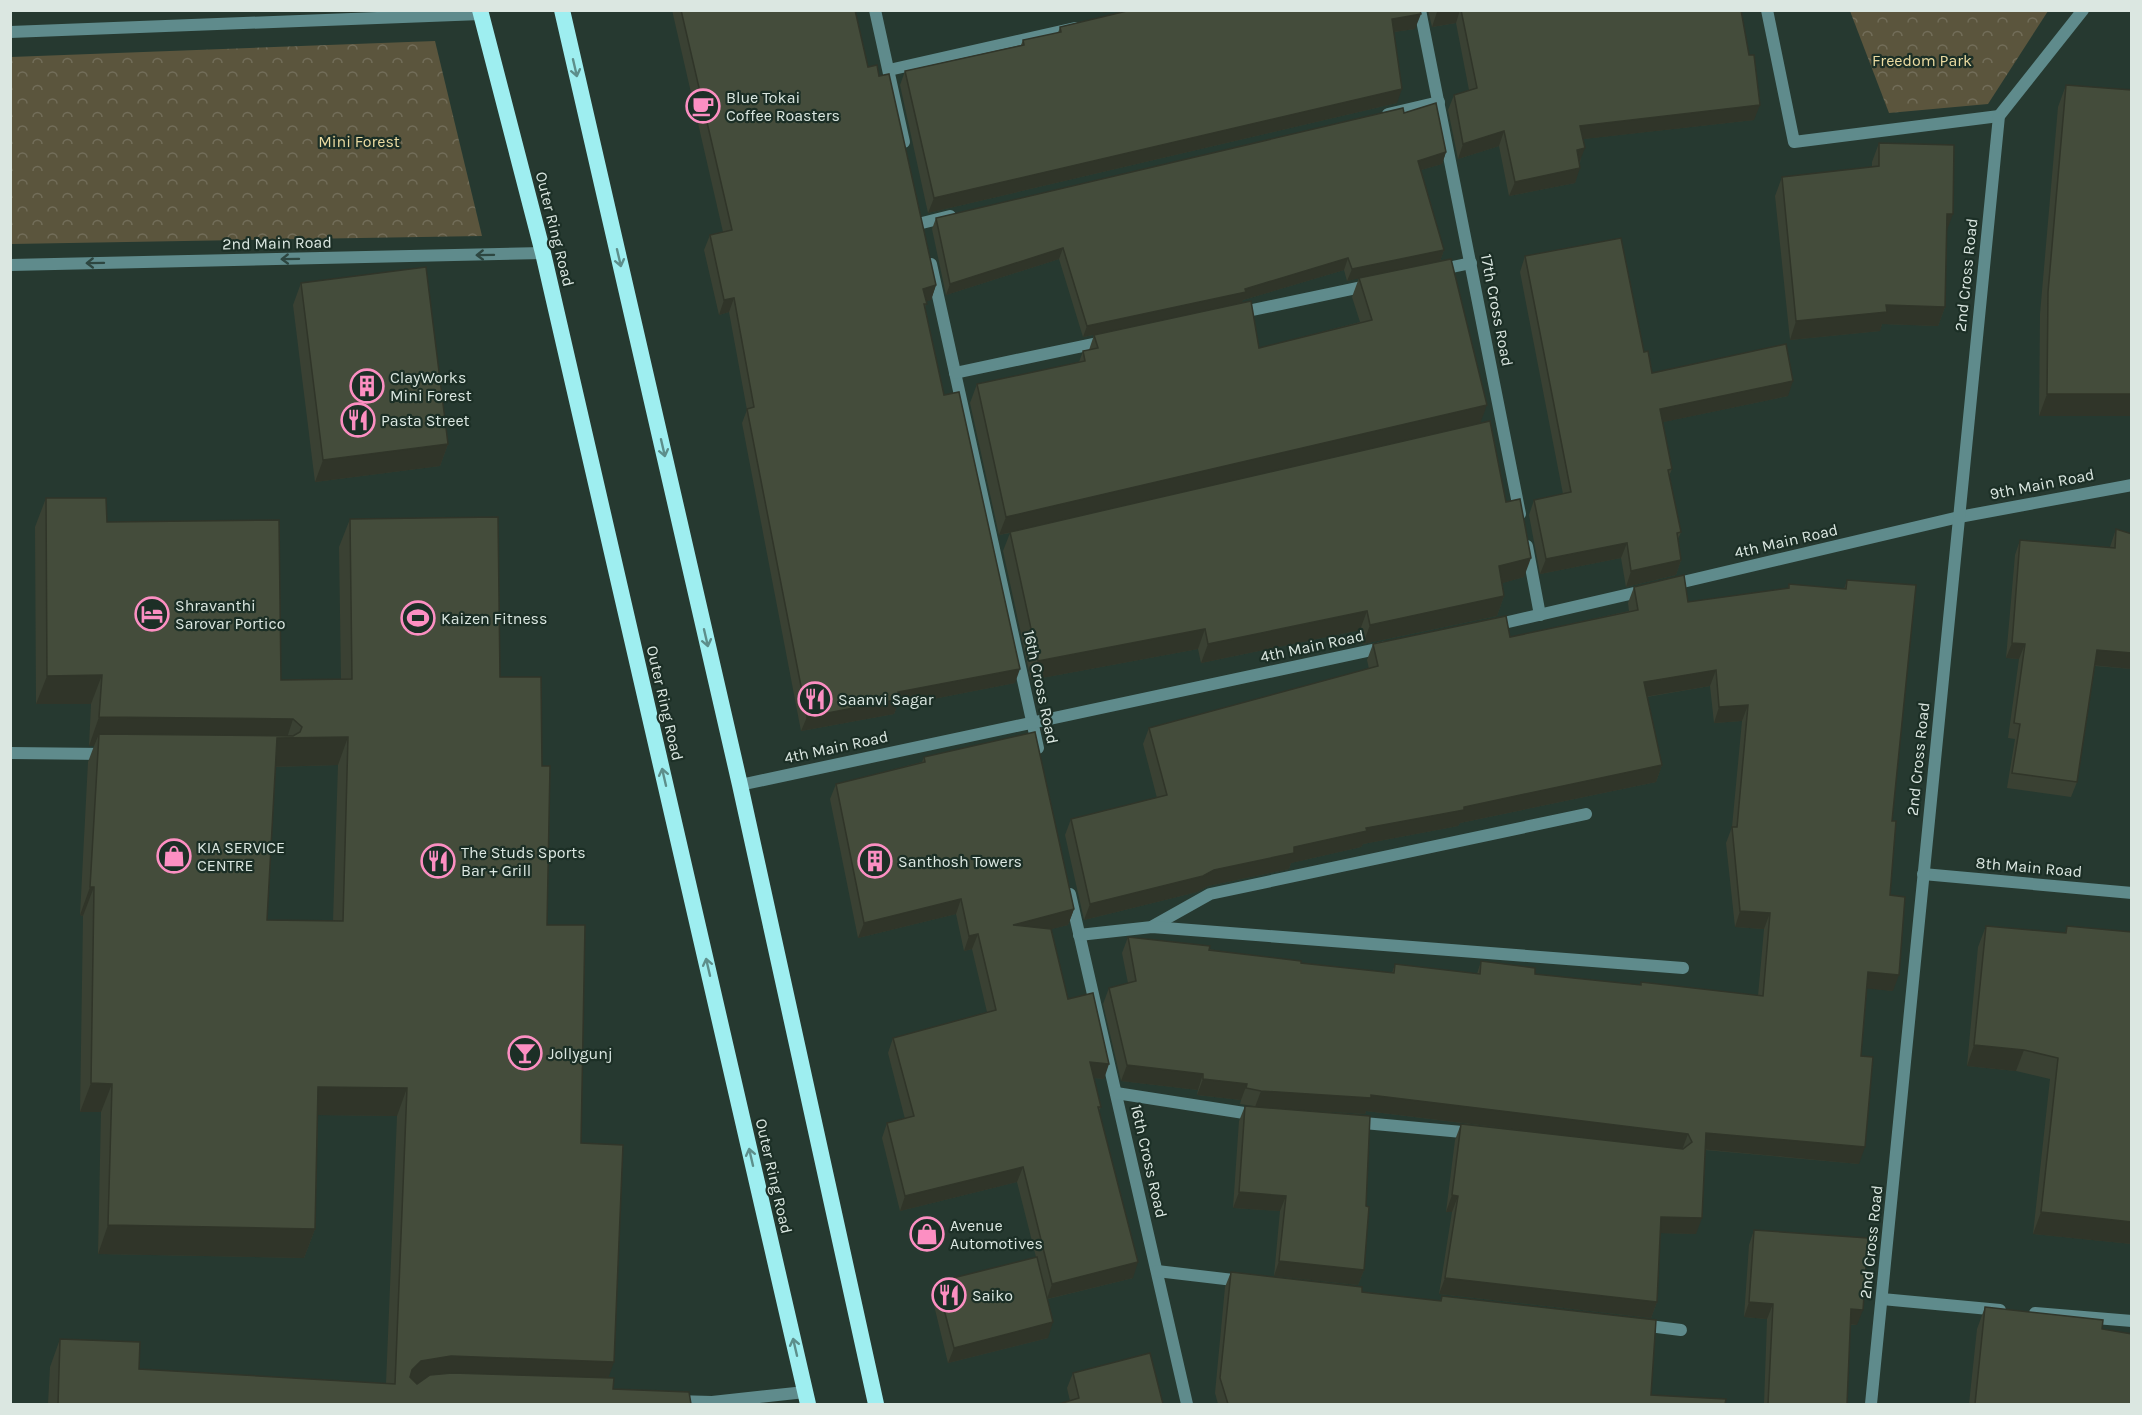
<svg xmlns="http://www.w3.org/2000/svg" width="2142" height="1415" viewBox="0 0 2142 1415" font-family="Karla,sans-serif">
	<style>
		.park { fill: url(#park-crowns) }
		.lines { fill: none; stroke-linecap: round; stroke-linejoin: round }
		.minor { stroke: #5f8b8c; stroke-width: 12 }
		.tertiary { stroke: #5f8b8c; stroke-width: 12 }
		.trunk { stroke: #9eeef0; stroke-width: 16 }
		.wall { fill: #3a4133; fill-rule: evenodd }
		.shaded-wall { fill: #303529 }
		.building { fill: #444c3b; stroke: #303529; stroke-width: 1.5; fill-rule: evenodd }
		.oneway { stroke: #5d8e8b }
		.oneway2 { stroke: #2d4640 }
		.labels { text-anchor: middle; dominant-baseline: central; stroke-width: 4.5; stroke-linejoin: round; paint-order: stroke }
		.park-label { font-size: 16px; fill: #ecdca2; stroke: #1c2f26 }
		.poi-label { font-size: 16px; fill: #dbe7e1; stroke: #1c2f26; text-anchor: start }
		.street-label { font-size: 16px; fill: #dbe7e1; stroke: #1c2f26 }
	</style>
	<defs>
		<pattern id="park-crowns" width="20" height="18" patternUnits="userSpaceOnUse" patternTransform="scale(1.5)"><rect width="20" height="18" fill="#5b553d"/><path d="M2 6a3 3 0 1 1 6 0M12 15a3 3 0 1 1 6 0" fill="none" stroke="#726d59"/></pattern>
	</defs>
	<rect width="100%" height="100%" fill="#263930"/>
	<g class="park">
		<path d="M1850,11h198l-60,93 -99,9z"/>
		<path d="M435,41l47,195 -471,8v-187z"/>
	</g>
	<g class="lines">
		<g class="minor">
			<path d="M875,10l29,132"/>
			<path d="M1420,10l100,504"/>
			<path d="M1767,10l27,132 205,-26"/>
			<path d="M10,32l471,-18"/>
			<path d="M889,70l186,-42"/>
			<path d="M1388,114l51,-12"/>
			<path d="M922,223l28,-7"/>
			<path d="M931,264l107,484"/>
			<path d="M10,265l533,-12"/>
			<path d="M1438,270l33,-7"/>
			<path d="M1238,313l133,-28"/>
			<path d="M955,373l152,-32"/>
			<path d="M1527,546l13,69"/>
			<path d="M1670,585l289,-68 173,-32"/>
			<path d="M1491,626l156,-36"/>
			<path d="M10,753l95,1"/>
			<path d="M740,785l646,-138"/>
			<path d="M1923,874l209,19"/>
			<path d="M1070,894l117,510"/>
			<path d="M1153,926l57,-32 376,-80"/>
			<path d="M1079,935l73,-8 531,41"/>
			<path d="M1116,1093l141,22"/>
			<path d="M1353,1122l120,11"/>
			<path d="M1157,1271l85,10"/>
			<path d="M1882,1299l118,11"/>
			<path d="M2035,1313l97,8"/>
			<path d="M1641,1325l40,5"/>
			<path d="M675,1401l37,1 1,2"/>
			<path d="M712,1402l93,-10"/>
		</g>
		<path class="tertiary" d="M1871,1404l128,-1288 84,-106"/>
		<g class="trunk">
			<path d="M480,10l63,243 265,1151"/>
			<path d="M562,10l178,775 136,619"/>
		</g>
	</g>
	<g class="wall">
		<path d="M672,10h183l13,57 11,9 57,209 -5,15 -5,1 -1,8 19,86 71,288 -118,23 -3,8 -93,17 -59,-308 5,-13 -18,-98 -10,3 -15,-65 6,-15 13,-3z"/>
		<path d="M1428,10h313l13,110 -171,19 -3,24 -5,20 -66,13 -10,-50 -41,13 -10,-49 6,-15 15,-5 -13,-67 -24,4z"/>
		<path d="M1060,27l355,2 -21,3 3,71 -469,110 -28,-128 5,-14 116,-26 2,-5 35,-7z"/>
		<path d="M2066,85l66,331h-93l1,-102 18,-207z"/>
		<path d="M1404,113l42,39 -4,12 -21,6 23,80 -4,11 40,162 26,79 18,75 -22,6 2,13 -7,20 -134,28 -3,-14 -159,33 -3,-14 -167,31 -28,-129 7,-18 -11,2 -29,-132 7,-19 102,-22 4,-11 6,-1 5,-15 -11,2 -24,-78 -113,36 -14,-66 4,-11zM1344,270l3,11 12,-3 -7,19 8,25 -101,26 -18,-45 2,-3z"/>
		<path d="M1879,143l68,89 -2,75 -7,19 -56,-2 -2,7 -90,9 -15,-144 7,-19 90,-10v-5z"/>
		<path d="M1525,256l119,96 8,21 136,23 -125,26 9,47 -3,7 12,56 -3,7 3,21 -5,15 -50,12 -5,-29 -81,16 -11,-59 5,-15 29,-6 -43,-222z"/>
		<path d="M301,283l147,161 -8,22 -125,16 -22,-177z"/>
		<path d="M46,498l61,24 174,158 60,-1 -2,-132 11,-28 150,158 42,89 5,159 34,218 27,235 5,11 78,15h-643l2,-37 10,-28 79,30 247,15 11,-268 -79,-1 -3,114 -11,29 -206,-4 3,-142h-21l3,-196 -3,-1 8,-153 6,-16h-5l2,-42h-55l-1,-177zM338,765l-5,156 -66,-1 8,-153z"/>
		<path d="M2116,529l16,5v135l-37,-3 -18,116 -6,15 -64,-9 8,-49 -7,-1 11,-79 -13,-1 9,-103 5,-15 90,7z"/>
		<path d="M1847,580l45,241 -2,74 3,96 -26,-3 -6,68 -2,108 -154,-14 -9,84 -36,-1 -3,69 -6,16 -212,-24 13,-82h-6l9,-72 6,-16 89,10 -184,-23 -1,3 -93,-6 94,98 -2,64 -6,15 -84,-9 6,-65 -47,-3 6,-87 6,-15h8l-13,-2 1,-4 -44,-5 1,-5 -77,-9 -18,-77 6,-16 19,-5 -6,-30 6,-16 173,26 91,10 3,-9 82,10 4,-13 54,13 105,11 1,-3 117,14 6,-67 -29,-2 -9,-84 6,-16 10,-106 -28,2 -4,-37 -63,11 15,68 -6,17 -196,41 -2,3 -95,18 -2,3 -70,16 -2,6 -81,17 -11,6 -113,28 -19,-85 6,-16 86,-21 -14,-54 6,-16 220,-59 -2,-9 6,-16 137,-7 119,-26 -1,-8 6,-16 54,15 100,-14 1,-4 55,5z"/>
		<path d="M924,757l150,152 -6,16 -17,4 17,70 36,80 -10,-1 7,29 -2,4 34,167 -85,21v39l-100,25 -16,-66 5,-15 99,-25 -19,-75 -117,29 -18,-73 5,-15 18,-4 -17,-66 5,-15 94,-26 -15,-63 -8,2 -8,-37 -98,24 -28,-139 6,-15 86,-22z"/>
		<path d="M1986,926l79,7 2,-7 65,318 -99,-10 17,-155 -34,-8 -49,-5 11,-119z"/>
		<path d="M1754,1230l103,95h-7l-3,79h-83l3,-85 -23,-2 5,-72z"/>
		<path d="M1231,1272l131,20 78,9 2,-5 209,99 74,9h-507l-3,-11 10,-106z"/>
		<path d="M1985,1307l117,22 30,75h-163l8,-75z"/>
		<path d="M1073,1373l90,31 -93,-3 -3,-13z"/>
	</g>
	<g class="shaded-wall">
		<path d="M1104,10h10l-11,3z"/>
		<path d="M1448,10h12l-4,13 -24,4 5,-15z"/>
		<path d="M1421,14l-6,15 -29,4 6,-14z"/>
		<path d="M1402,89l-5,14 -469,110 6,-15z"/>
		<path d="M1760,105l-6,15 -179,20 5,-14z"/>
		<path d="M1504,131l-5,15 -41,13 5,-15z"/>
		<path d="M1585,148l-6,15 -2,-13z"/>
		<path d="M1446,152l-4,12 -28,8 4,-11z"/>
		<path d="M1580,168l-5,15 -66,13 6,-14z"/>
		<path d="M1947,214h6l-7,19z"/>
		<path d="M1063,248l-4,11 -113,36 4,-11z"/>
		<path d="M1444,250l-4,11 -93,20 5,-12z"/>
		<path d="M1348,258l-4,12 -101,30 -2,4 -158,33 4,-11 158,-37z"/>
		<path d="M936,285l-5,15 -13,4 5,-15z"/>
		<path d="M734,298l-5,14 -10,3 5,-15z"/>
		<path d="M1886,305l59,2 -7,19 -56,-2 -2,7 -90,9 6,-19z"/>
		<path d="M1793,381l-5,15 -134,28 6,-15z"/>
		<path d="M2047,394h85v22h-93z"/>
		<path d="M1487,405l-7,19 -481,111 7,-18z"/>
		<path d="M448,444l-8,22 -125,16 8,-22z"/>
		<path d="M1627,543l-6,15 -81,16 6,-15z"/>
		<path d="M1531,558l-7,19 -32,9 7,-20z"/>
		<path d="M1681,560l-5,15 -50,12 5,-16z"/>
		<path d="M1504,596l-7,20 -134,28 7,-19z"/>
		<path d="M1367,611l-7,19 -159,33 7,-19z"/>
		<path d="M1205,629l-7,20 -167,31 7,-19z"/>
		<path d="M2012,643l13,1 -6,15 -13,-1z"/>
		<path d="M2097,650l35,3v16l-41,-4z"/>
		<path d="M1020,669l-5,14 -118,23 -3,8 -93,17 6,-14 91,-25z"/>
		<path d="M1716,670l-6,16 -72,12 6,-16z"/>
		<path d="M102,675l-11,29h-55l11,-28z"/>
		<path d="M1748,705l-6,16 -28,2 5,-16z"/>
		<path d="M99,717l194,2 -6,19 61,-1 -10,28 -72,2 -167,-33 -5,12h-5z"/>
		<path d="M1662,765l-6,17 -196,41 -2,3 -95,18 -2,3 -70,16 -2,6 -81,17 -11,6 -113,28 6,-16 204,-57 72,-19z"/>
		<path d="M90,887h4l-11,29 -3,-1z"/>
		<path d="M961,899l-5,15 -98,24 6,-15z"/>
		<path d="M1074,909l-6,16 -60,15 5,-15z"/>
		<path d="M1740,911l30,2 -6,16 -29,-2z"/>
		<path d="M978,934l-6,15 -8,2 5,-15z"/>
		<path d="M1868,972l31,3 -6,16 -31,-3z"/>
		<path d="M1974,1045l50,5 -8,21 -49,-5z"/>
		<path d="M1090,1062l19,2 -5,15 -20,-2z"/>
		<path d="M1127,1065l76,9 -5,16 -77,-9z"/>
		<path d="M1203,1079l44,5 -6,16 -44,-5z"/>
		<path d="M91,1083l21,1 -11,28h-21z"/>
		<path d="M318,1087l89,1 -10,28 -89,-1z"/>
		<path d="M1261,1091l110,4 317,39 -6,16 -316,-39 -1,3 -110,-7z"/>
		<path d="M1706,1133l159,14 -6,17 -159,-15z"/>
		<path d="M1023,1167l-6,15 -117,29 5,-15z"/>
		<path d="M1239,1192l47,4 -6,15 -47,-3z"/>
		<path d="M1452,1195l6,1 -6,16h-6z"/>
		<path d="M2041,1212l91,10v22l-99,-10z"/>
		<path d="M1661,1217l41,1 -6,16 -41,-1z"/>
		<path d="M108,1225l207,4 -11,29 -206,-4z"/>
		<path d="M1279,1261l85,9 -6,15 -84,-9z"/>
		<path d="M1138,1262l-5,16 -86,21 5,-15z"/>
		<path d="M1445,1278l212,24 -6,16 -212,-24z"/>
		<path d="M1749,1302l24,2 -6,15 -23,-2z"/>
		<path d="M1851,1309l12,1 -6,15 -12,-1z"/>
		<path d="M1053,1322l-5,16 -100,25 6,-15z"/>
		<path d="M451,1356l163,6 -10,28 -202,9 10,-29 9,-9z"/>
	</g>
	<g class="building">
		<path d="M681,10h174l13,57 9,-2 2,11 10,-2 47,211 -13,4 4,15h-3l20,91 15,-3 61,277 -122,23 2,7 -93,18 -60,-308 7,-2 -20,-109 -10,2 -14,-65 22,-5z"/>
		<path d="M1131,10h289l1,4 -29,5 10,70 -468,109 -29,-127 119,-26 -1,-5 38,-8 -1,-5z"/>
		<path d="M1461,10h280l8,45h5l6,50 -180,21 5,22 -8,2 3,18 -65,14 -11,-51 -41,13 -9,-49 23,-7z"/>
		<path d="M2066,85l66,5v304h-85l1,-102z"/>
		<path d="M1436,103l10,49 -28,9 26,89 -92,19 -4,-11 -103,31 1,3 -159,34 -24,-78 -113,36 -14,-66 467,-110 1,5z"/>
		<path d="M1879,143l75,2 -1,69h-6l-2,93 -59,-2 1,7 -91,9 -14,-144 97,-11z"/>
		<path d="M1621,238l23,114 4,-1 4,22 134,-29 7,37 -133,28 12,60 -4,1 13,62 -4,1 4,27 -50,11 -4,-28 -81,16 -12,-59 37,-8 -46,-236z"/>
		<path d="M1451,259l36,146 -481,112 -29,-133 108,-23 -2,-10 15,-3 -4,-13 157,-34 8,47 113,-28 -13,-42z"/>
		<path d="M426,267l22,177 -125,16 -22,-177z"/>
		<path d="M1490,421l16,81 14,-3 11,59 -32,8 5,30 -134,29 -3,-14 -159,33 -3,-15 -167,32 -28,-129z"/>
		<path d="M46,498h60l1,24 172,-2 2,160 71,-1 -2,-160 148,-2 2,160h41l1,89h8l-3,159h38l-4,218 42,2 -9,217 -163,-6 -30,5 -9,9 -2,7 7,7 13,-9 22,-2 162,5 -1,11 76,3 2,12h-633l2,-65 80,3 -1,27 256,15 12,-296 -89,-1 -3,142 -207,-4 4,-141 -21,-1 3,-196h-4l9,-153 194,2 7,-4 2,-5 -9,-8 -194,-2 3,-42 -55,1zM348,737l-5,184 -76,-1 10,-182z"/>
		<path d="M2116,529l16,5v119l-35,-3 -20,132 -65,-9 8,-49 -6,-1 11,-79 -13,-1 8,-103 95,8z"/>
		<path d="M1684,575l4,27 101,-14v-4l57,5 1,-9 69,5 -24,236h4l-6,74 15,2 -6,78 -31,-3 -7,84 12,1 -8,90 -159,-14 -4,85 -41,-1 -4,85 -212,-24 13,-82 -6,-1 9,-71 222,25 9,-7 -4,-8 -317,-39v3l-110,-7 -15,-3 1,-4 -44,-5v-5l-76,-9 -18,-77 27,-7 -8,-44 82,9 -1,4 92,11v2l93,10 1,-9 85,10 1,-13 54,7v6l106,11v-3l122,14 7,-83 -30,-2 -8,-84h5l11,-122 -29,2 -3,-37 -72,12 18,83 -198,42v3l-98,18 1,3 -73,16v6l-80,17 -11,6 -113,28 -19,-85 96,-24 -18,-67 229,-62 -5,-22 133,-28 4,21 128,-27 -4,-23z"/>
		<path d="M1035,732l39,177 -61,16 38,4 17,70 25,-6 16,71 -19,-2 11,45h-3l40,155 -86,22 -29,-117 -118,29 -18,-73 27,-7 -21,-78 103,-28 -18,-76 -9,2 -8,-37 -97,24 -28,-139 89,-22 -1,-5z"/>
		<path d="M1986,926l80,7 1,-7 65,6v290l-91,-10 17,-154 -34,-8 -50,-5z"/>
		<path d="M1245,1106l125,10 -4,90 3,1 -5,63 -85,-9 7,-65 -47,-4z"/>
		<path d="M1754,1230l114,8 -5,72 -12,-1 -4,95h-79l5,-100 -24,-2z"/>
		<path d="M1037,1257l16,65 -99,26 -17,-66z"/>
		<path d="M1231,1272l131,15v5l79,9 1,-5 214,24 -5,75 75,4 -1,5h-497l-8,-26z"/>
		<path d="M1985,1307l118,13 -1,9 30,5v70h-157z"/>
		<path d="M1150,1353l13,51h-104l20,-6 -6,-25z"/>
	</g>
	<defs><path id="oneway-shaft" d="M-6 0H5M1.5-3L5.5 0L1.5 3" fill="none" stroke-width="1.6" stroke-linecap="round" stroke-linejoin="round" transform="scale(1.5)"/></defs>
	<g class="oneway">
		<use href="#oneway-shaft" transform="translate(575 68) rotate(77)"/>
		<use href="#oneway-shaft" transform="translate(619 258) rotate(77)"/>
		<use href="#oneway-shaft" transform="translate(663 448) rotate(77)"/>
		<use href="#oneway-shaft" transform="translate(706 638) rotate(77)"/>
		<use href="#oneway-shaft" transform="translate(664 777) rotate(-103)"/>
		<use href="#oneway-shaft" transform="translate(708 967) rotate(-103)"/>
		<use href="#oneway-shaft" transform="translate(751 1157) rotate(-103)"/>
		<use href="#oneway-shaft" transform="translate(795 1347) rotate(-103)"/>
	</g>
	<g class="oneway2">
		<use href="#oneway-shaft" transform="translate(485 255) rotate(179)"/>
		<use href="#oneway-shaft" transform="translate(290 259) rotate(179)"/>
		<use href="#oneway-shaft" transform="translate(95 263) rotate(179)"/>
	</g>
	<defs>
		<symbol id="cafe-ring" viewBox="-11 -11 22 22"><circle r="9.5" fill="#1c2f26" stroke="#fc8fc2" stroke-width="1.5"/><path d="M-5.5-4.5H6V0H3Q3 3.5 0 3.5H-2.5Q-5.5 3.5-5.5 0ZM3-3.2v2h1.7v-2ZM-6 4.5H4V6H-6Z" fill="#fc8fc2"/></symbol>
		<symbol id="building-ring" viewBox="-11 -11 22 22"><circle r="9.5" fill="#1c2f26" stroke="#fc8fc2" stroke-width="1.5"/><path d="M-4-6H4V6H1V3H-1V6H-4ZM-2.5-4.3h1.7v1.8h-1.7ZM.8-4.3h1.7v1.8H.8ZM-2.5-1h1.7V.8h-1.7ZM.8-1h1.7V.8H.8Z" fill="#fc8fc2"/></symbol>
		<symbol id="restaurant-ring" viewBox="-11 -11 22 22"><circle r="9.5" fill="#1c2f26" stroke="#fc8fc2" stroke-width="1.5"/><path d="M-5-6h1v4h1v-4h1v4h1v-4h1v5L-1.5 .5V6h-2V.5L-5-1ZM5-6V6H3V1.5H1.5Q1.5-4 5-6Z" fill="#fc8fc2"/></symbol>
		<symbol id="hotel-ring" viewBox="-11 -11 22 22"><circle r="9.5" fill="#1c2f26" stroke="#fc8fc2" stroke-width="1.5"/><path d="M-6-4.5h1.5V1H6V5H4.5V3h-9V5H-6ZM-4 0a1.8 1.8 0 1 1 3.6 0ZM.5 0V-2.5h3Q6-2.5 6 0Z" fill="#fc8fc2"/></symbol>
		<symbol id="stadium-ring" viewBox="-11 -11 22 22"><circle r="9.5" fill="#1c2f26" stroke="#fc8fc2" stroke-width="1.5"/><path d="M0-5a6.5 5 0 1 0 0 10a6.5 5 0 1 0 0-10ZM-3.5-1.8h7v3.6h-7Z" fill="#fc8fc2"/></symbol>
		<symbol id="shop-ring" viewBox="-11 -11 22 22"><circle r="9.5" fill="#1c2f26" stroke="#fc8fc2" stroke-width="1.5"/><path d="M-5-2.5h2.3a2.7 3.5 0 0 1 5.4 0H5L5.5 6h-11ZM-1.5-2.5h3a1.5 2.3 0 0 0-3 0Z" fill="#fc8fc2"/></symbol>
		<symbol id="bar-ring" viewBox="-11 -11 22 22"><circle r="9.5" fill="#1c2f26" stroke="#fc8fc2" stroke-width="1.5"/><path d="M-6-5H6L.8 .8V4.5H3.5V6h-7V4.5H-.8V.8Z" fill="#fc8fc2"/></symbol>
	</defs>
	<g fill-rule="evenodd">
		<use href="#cafe-ring" x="684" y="87" width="38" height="38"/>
		<use href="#building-ring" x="348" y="367" width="38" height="38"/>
		<use href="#restaurant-ring" x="339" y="401" width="38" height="38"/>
		<use href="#hotel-ring" x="133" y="595" width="38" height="38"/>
		<use href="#stadium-ring" x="399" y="599" width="38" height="38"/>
		<use href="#restaurant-ring" x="796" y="680" width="38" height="38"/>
		<use href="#shop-ring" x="155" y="837" width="38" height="38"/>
		<use href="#restaurant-ring" x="419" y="842" width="38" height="38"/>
		<use href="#building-ring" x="856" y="842" width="38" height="38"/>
		<use href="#bar-ring" x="506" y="1034" width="38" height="38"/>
		<use href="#shop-ring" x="908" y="1215" width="38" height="38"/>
		<use href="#restaurant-ring" x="930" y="1276" width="38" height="38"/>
	</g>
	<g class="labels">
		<g class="park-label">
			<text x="1922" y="60">Freedom Park</text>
			<text x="359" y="141">Mini Forest</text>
		</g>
		<g class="poi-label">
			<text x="726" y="97">Blue Tokai<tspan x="726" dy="18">Coffee Roasters</tspan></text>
			<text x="390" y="377">ClayWorks<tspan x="390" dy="18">Mini Forest</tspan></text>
			<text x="381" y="420">Pasta Street</text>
			<text x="175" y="605">Shravanthi<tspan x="175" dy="18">Sarovar Portico</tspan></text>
			<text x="441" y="618">Kaizen Fitness</text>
			<text x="838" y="699">Saanvi Sagar</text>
			<text x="197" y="847">KIA SERVICE<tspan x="197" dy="18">CENTRE</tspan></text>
			<text x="461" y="852">The Studs Sports<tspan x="461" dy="18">Bar + Grill</tspan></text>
			<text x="898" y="861">Santhosh Towers</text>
			<text x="548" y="1053">Jollygunj</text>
			<text x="950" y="1225">Avenue<tspan x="950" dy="18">Automotives</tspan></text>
			<text x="972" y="1295">Saiko</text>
		</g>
		<g class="street-label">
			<text transform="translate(555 229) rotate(76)">Outer Ring Road</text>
			<text transform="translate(277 243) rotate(-1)">2nd Main Road</text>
			<text transform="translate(1966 275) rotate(-84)">2nd Cross Road</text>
			<text transform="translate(1497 310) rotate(79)">17th Cross Road</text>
			<text transform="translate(2042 484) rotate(-11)">9th Main Road</text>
			<text transform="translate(1786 541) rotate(-13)">4th Main Road</text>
			<text transform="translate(1312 646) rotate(-12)">4th Main Road</text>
			<text transform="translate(1041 687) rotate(78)">16th Cross Road</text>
			<text transform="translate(665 703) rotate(77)">Outer Ring Road</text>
			<text transform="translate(836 747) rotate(-12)">4th Main Road</text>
			<text transform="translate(1918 759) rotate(-84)">2nd Cross Road</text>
			<text transform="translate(2029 867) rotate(5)">8th Main Road</text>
			<text transform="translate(1149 1161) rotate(77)">16th Cross Road</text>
			<text transform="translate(774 1176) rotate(77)">Outer Ring Road</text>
			<text transform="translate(1871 1242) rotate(-84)">2nd Cross Road</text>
		</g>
	</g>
	<rect width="2142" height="1415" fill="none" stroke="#dbe7e1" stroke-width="24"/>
</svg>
